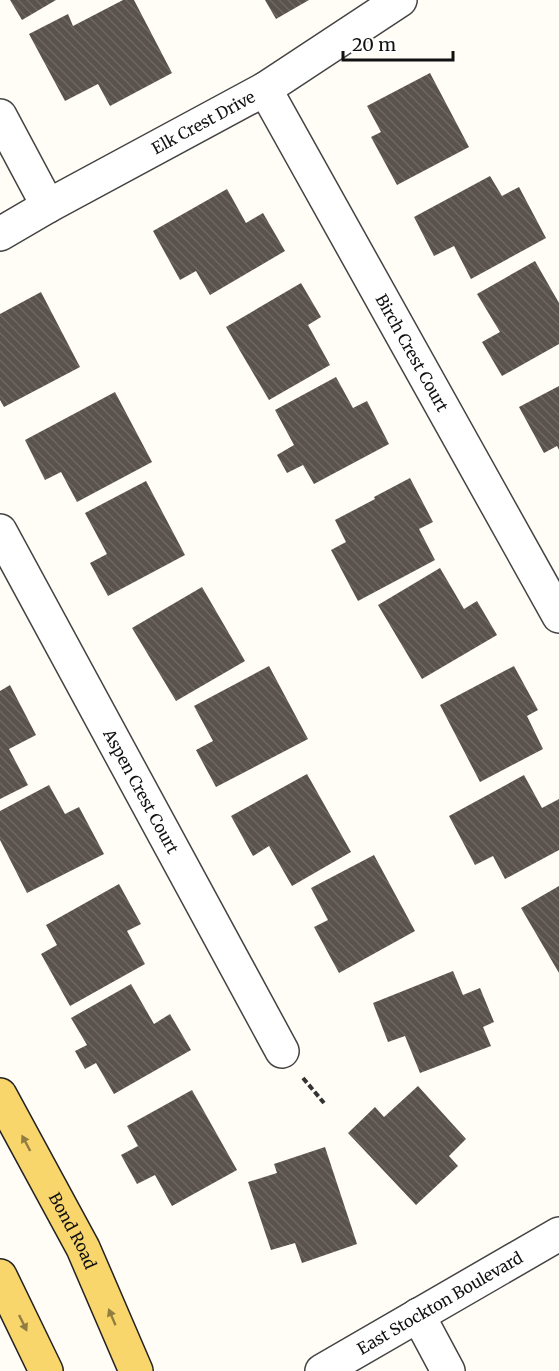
<svg xmlns="http://www.w3.org/2000/svg" width="559" height="1371" viewBox="0 0 559 1371" font-family="Merriweather,serif">
	<style>
		.building { fill: url(#building-back-hatch) }
		.lines { fill: none; stroke-linecap: round; stroke-linejoin: round }
		.minor-casing { stroke: #444; stroke-width: 36 }
		.major-casing { stroke: #222; stroke-width: 36 }
		.path { stroke: #333; stroke-width: 4; stroke-dasharray: 6 3; stroke-linecap: butt }
		.minor { stroke: #fff; stroke-width: 33 }
		.major { stroke: #f9d66b; stroke-width: 33 }
		.oneway { fill: #917d42 }
		.labels { text-anchor: middle; dominant-baseline: central; stroke-width: 6; stroke-linejoin: round; paint-order: stroke }
		.street-label { font-size: 16px; fill: #111; stroke: #fff }
	</style>
	<defs>
		<pattern id="building-back-hatch" width="6" height="6" patternUnits="userSpaceOnUse" patternTransform="scale(1.5)"><rect width="6" height="6" fill="#5a524d"/><path d="M-1 5l2 2M0 0l6 6M5-1l2 2" fill="none" stroke="#6d6662"/></pattern>
	</defs>
	<rect width="100%" height="100%" fill="#fffdf5"/>
	<g class="building">
		<path d="M10,0h46l-34,20z"/>
		<path d="M123,0h11l38,73 -62,33 -12,-22 -33,17 -36,-67 39,-20 5,12z"/>
		<path d="M265,0h44l-33,19z"/>
		<path d="M430,73l39,74 -72,38 -26,-48 10,-5 -14,-26z"/>
		<path d="M490,176l12,20 17,-9 27,51 -75,41 -17,-33 -20,10 -20,-39z"/>
		<path d="M227,189l19,34 17,-10 22,38 -75,44 -14,-24 -16,9 -27,-49z"/>
		<path d="M535,261l24,42v41l-57,32 -20,-34 18,-10 -23,-38z"/>
		<path d="M301,283l20,34 -13,8 22,40 -61,35 -43,-73z"/>
		<path d="M41,292l39,75 -76,40 -4,-7v-86z"/>
		<path d="M336,377l17,31 14,-7 22,43 -75,40 -11,-19 -16,8 -10,-18 17,-10 -19,-35z"/>
		<path d="M559,386v64l-2,-4 -13,7 -25,-46z"/>
		<path d="M115,392l37,70 -75,40 -16,-30 -16,8 -20,-40z"/>
		<path d="M410,478l23,44 -14,7 16,31 -77,41 -27,-51 15,-8 -11,-22 40,-21 -1,-2z"/>
		<path d="M146,481l39,74 -77,41 -18,-33 17,-9 -22,-41z"/>
		<path d="M440,568l24,41 13,-8 20,34 -75,44 -44,-74z"/>
		<path d="M202,587l43,74 -69,40 -44,-73z"/>
		<path d="M269,666l39,73 -92,48 -20,-37 17,-9 -19,-35z"/>
		<path d="M514,666l24,44 -11,6 16,33 -63,33 -40,-77z"/>
		<path d="M10,685l26,50 -27,14 19,36 -28,14v-108z"/>
		<path d="M307,774l44,78 -59,34 -23,-40 -16,10 -22,-40z"/>
		<path d="M524,775l18,33 17,-9v51l-54,29 -12,-23 -18,9 -26,-49z"/>
		<path d="M49,785l16,29 14,-7 25,47 -77,39 -27,-53v-29z"/>
		<path d="M374,855l41,76 -76,42 -25,-46 14,-7 -17,-32z"/>
		<path d="M119,884l22,40 -14,7 18,33 -75,42 -29,-52 16,-9 -11,-20z"/>
		<path d="M559,886v87l-38,-65z"/>
		<path d="M453,971l10,24 17,-7 14,34 -11,5 8,19 -71,27 -15,-37 -17,6 -15,-39z"/>
		<path d="M131,984l23,40 16,-10 21,36 -77,44 -18,-31 -11,6 -10,-18 12,-6 -16,-27z"/>
		<path d="M418,1086l48,53 -17,17 9,10 -42,39 -68,-72 27,-26 9,10z"/>
		<path d="M192,1090l45,80 -65,36 -17,-31 -18,9 -16,-29 17,-9 -11,-20z"/>
		<path d="M325,1147l32,97 -55,19 -7,-20 -24,7 -23,-68 29,-9 -3,-9z"/>
	</g>
	<g class="lines">
		<defs>
			<g id="minor">
				<path id="s1" d="M265,89l294,527"/>
				<path d="M0,116l48,90"/>
				<path id="s2" d="M0,234l48,-28 217,-117 135,-89"/>
				<path id="s3" d="M0,531l282,520"/>
				<path d="M418,1315l30,56"/>
				<path id="s4" d="M322,1371l237,-137"/>
			</g>
			<g id="major">
				<path id="s5" d="M0,1095l83,153 53,123"/>
				<path d="M0,1276l46,95"/>
			</g>
		</defs>
		<use href="#minor" class="minor-casing"/>
		<use href="#major" class="major-casing"/>
		<path class="path" d="M303,1078l21,25"/>
		<use href="#minor" class="minor"/>
		<use href="#major" class="major"/>
	</g>
	<defs><path id="oneway-solid" d="M-6-.8H1V-3.2L6.5 0L1 3.2V.8H-6Z" transform="scale(1.5)"/></defs>
	<g class="oneway">
		<use href="#oneway-solid" transform="translate(26 1143) rotate(-118)"/>
		<use href="#oneway-solid" transform="translate(112 1317) rotate(-113)"/>
		<use href="#oneway-solid" transform="translate(23 1323) rotate(64)"/>
	</g>
	<g class="labels">
		<g class="street-label">
			<text stroke="none"><textPath href="#s2" startOffset="232">Elk Crest Drive</textPath></text>
			<text stroke="none"><textPath href="#s1" startOffset="302">Birch Crest Court</textPath></text>
			<text stroke="none"><textPath href="#s3" startOffset="296">Aspen Crest Court</textPath></text>
			<text stroke="none"><textPath href="#s5" startOffset="154">Bond Road</textPath></text>
			<text stroke="none"><textPath href="#s4" startOffset="136">East Stockton Boulevard</textPath></text>
		</g>
	</g>
	<path d="M343 51v9h110v-9" fill="none" stroke="#111111" stroke-width="3"/>
	<text x="352" y="51" font-size="18" fill="#111111" stroke="#ffffff" stroke-width="4.5" paint-order="stroke">20 m</text>
</svg>
